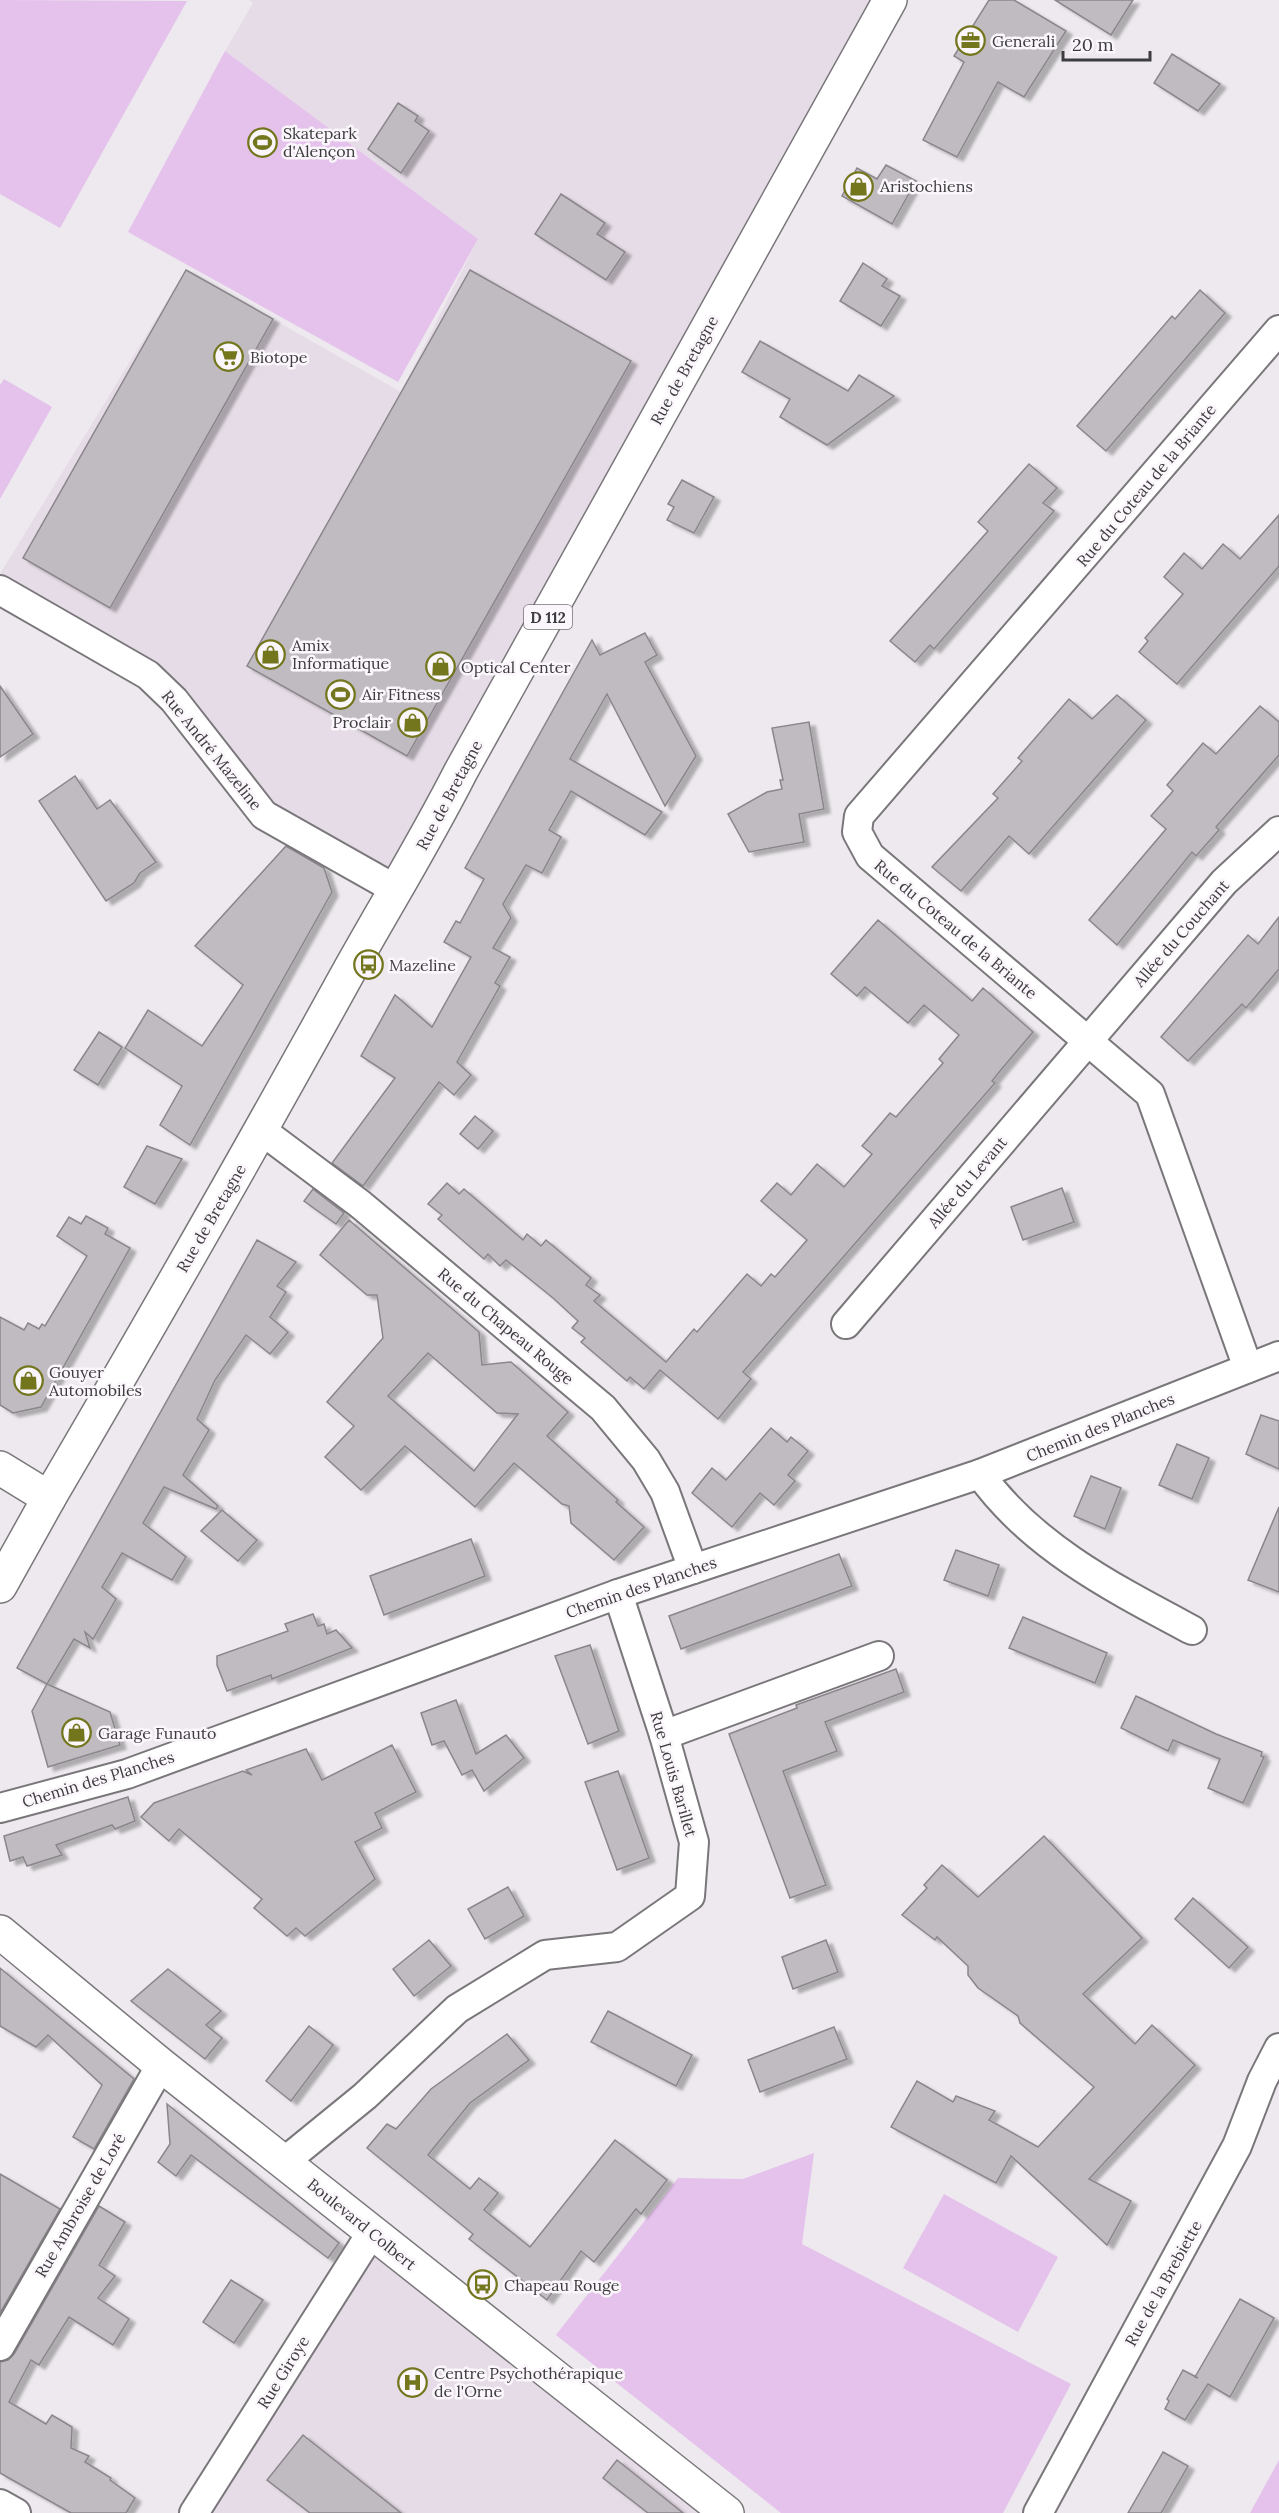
<svg xmlns="http://www.w3.org/2000/svg" width="1279" height="2513" viewBox="0 0 1279 2513" font-family="Lora,serif">
	<style>
		.built { fill: #e6dce7 }
		.green { fill: #e5c2ec }
		.building { fill: #bfbbc0; stroke: #8a868b; stroke-width: 1.5; fill-rule: evenodd; filter: url(#shadow) }
		.lines { fill: none; stroke-linecap: round; stroke-linejoin: round }
		.minor-casing { stroke: #7a777b; stroke-width: 32 }
		.secondary-casing { stroke: #7a777b; stroke-width: 36 }
		.primary-casing { stroke: #7a777b; stroke-width: 36 }
		.minor { stroke: #fff; stroke-width: 28 }
		.secondary { stroke: #fff; stroke-width: 33 }
		.primary { stroke: #fff; stroke-width: 33 }
		.labels { text-anchor: middle; dominant-baseline: central; stroke-width: 5; stroke-linejoin: round; paint-order: stroke }
		.shield { fill: #fbf6fb; stroke: #767477; stroke-width: 1.5 }
		.shield-label { font-size: 15px; font-weight: bold; fill: #3d3c3e }
		.poi-label { font-size: 16px; fill: #3d3c3e; stroke: #fbf6fb; text-anchor: start }
		.street-label { font-size: 16px; fill: #3d3c3e; stroke: #fbf6fb }
	</style>
	<defs>
		<filter id="shadow"><feDropShadow dx="6" dy="4" stdDeviation="1.5" flood-color="#0004"/></filter>
	</defs>
	<rect width="100%" height="100%" fill="#ede9ee"/>
	<g class="built">
		<path d="M249,0h640l-494,889 -131,-74 -116,-140 -148,-85v-16l186,-304 215,122 77,-153 -253,-188 28,-48z"/>
		<path d="M371,2251l326,262h-485z"/>
	</g>
	<g class="green">
		<path d="M0,0l187,1 -127,227 -60,-34z"/>
		<path d="M225,51l253,188 -80,143 -270,-150z"/>
		<path d="M4,379l48,28 -52,92v-114z"/>
		<path d="M814,2153l-12,91 269,140 -68,129h-222l-225,-178 122,-157 65,1z"/>
		<path d="M944,2194l114,63 -40,75 -115,-64z"/>
		<path d="M1279,2460v53h-29z"/>
	</g>
	<g class="building">
		<path d="M989,0h25l52,31 -42,66 -26,-15 -41,75 -34,-17 41,-78 -10,-6z"/>
		<path d="M1055,0h78l-22,35z"/>
		<path d="M1172,54l48,30 -22,27 -44,-28z"/>
		<path d="M398,103l20,13 -3,5 14,10 -28,42 -33,-24z"/>
		<path d="M886,165l30,16 -24,43 -50,-28 15,-28 20,11z"/>
		<path d="M561,194l44,29 -8,11 28,18 -19,28 -71,-46z"/>
		<path d="M863,263l24,16 -5,7 18,10 -19,30 -41,-25z"/>
		<path d="M186,270l87,49 -163,289 -87,-50z"/>
		<path d="M470,270l161,91 -224,395 -160,-90z"/>
		<path d="M1200,290l25,23 -119,138 -29,-25 95,-110 3,3z"/>
		<path d="M760,341l88,50 11,-16 35,21 -67,49 -47,-28 10,-18 -48,-27z"/>
		<path d="M1029,464l28,24 -14,15 11,8 -120,138 -4,-4 -15,17 -25,-21 98,-110 -10,-9z"/>
		<path d="M682,480l32,17 -20,36 -27,-13 7,-13 -6,-3z"/>
		<path d="M1279,515v51l-102,118 -38,-32 9,-11 -3,-3 38,-44 -19,-17 20,-24 18,16 21,-25 17,15z"/>
		<path d="M645,633l12,22 -12,7 51,94 -31,50 -58,-112 -37,65 92,53 -17,23 -74,-44 -22,39 12,7 -19,36 -16,-8 -23,39 8,14 -18,30 17,9 -15,26 5,3 -43,76 14,13 -17,20 -15,-13 -76,104 -31,-23 63,-85 -34,-22 34,-61 37,32 39,-70 -27,-15 12,-21 4,2 24,-44 -19,-11 127,-228 8,15z"/>
		<path d="M0,686l33,48 -33,23z"/>
		<path d="M1117,695l29,25 -117,134 -20,-18 -48,55 -29,-24 66,-69 -5,-4 29,-33 -4,-3 51,-59 23,20z"/>
		<path d="M1260,706l19,16v33l-63,72 3,3 -23,26 -4,-4 -75,93 -28,-25 77,-91 -15,-13 22,-25 -6,-6 36,-42 13,11z"/>
		<path d="M809,722l15,87 -25,5 5,28 -55,10 -21,-38 39,-22 15,-3 -2,-9h3l-11,-52z"/>
		<path d="M75,776l22,33 13,-9 46,62 -16,11 -6,10 -28,18 -67,-100z"/>
		<path d="M286,846l38,22 8,24 -142,253 -30,-20 22,-39 -57,-38 23,-38 54,36 41,-61 -48,-39z"/>
		<path d="M1279,917v52l-33,39 -4,-4 -54,57 -27,-24 87,-102 10,9z"/>
		<path d="M878,920l94,81 11,-13 50,44 -33,39 -8,10 3,2 -252,289 8,7 -33,40 -58,-49 -16,19 -14,-12 -3,4 -46,-39 4,-4 -13,-10 6,-7 -25,-23 -47,-38 -6,6 -12,-12 -4,5 -46,-40 4,-4 -14,-11 19,-21 12,11 5,-5 59,51 4,-6 14,12 5,-6 45,38 -5,7 14,10 -6,6 72,61 28,-33 3,3 50,-58 14,12 10,-12 4,3 32,-37 -46,-39 16,-18 14,12 26,-31 27,23 28,-33 -10,-8 28,-33 6,4 47,-54 -4,-4 20,-24 -35,-30 -16,18 -43,-36 -8,9 -26,-22z"/>
		<path d="M99,1032l23,15 -24,38 -24,-15z"/>
		<path d="M475,1116l18,15 -15,18 -18,-15z"/>
		<path d="M147,1146l35,13 -27,45 -31,-17z"/>
		<path d="M1062,1188l12,34 -51,18 -12,-33z"/>
		<path d="M313,1189l31,24 -8,11 -32,-23z"/>
		<path d="M86,1216l22,12 -3,6 25,14 -89,159 -28,6 -13,-8v-88l24,13 4,-7 11,6 3,-5 3,2 42,-70 -30,-20 12,-19 12,7z"/>
		<path d="M349,1220l130,112 3,33 29,-3 57,50 -21,24 71,64 -2,2 28,25 -30,33 -43,-37 -2,-17 -7,-2 -48,-41 -39,44 -70,-61 -44,44 -36,-33 29,-31 -27,-24 56,-64 -6,-43h-10l-47,-40zM428,1353l69,60 21,1 -44,57 -86,-75z"/>
		<path d="M257,1240l39,22 -19,24 9,6 -16,25 18,15 -18,22 -24,-19 -31,45 -18,39 12,11 -26,45 35,31 -2,3 -52,-22 -21,36 43,34 -14,23 -50,-27 -20,34 14,12 -23,40 -8,-7 5,16 -16,-9 -27,45 -30,-16z"/>
		<path d="M1261,1415l18,6v48l-33,-15z"/>
		<path d="M771,1428l16,14 4,-5 17,14 -20,24 7,6 -21,24 -14,-12 -28,34 -40,-34 20,-25 14,12z"/>
		<path d="M1177,1444l32,14 -17,41 -33,-14z"/>
		<path d="M1091,1476l30,12 -16,41 -31,-13z"/>
		<path d="M1279,1507v85l-31,-12z"/>
		<path d="M222,1510l35,30 -19,21 -37,-30z"/>
		<path d="M471,1539l14,37 -101,39 -14,-39z"/>
		<path d="M956,1550l43,15 -11,31 -44,-16z"/>
		<path d="M839,1554l13,32 -171,63 -12,-33z"/>
		<path d="M313,1614l5,12 6,-2 3,10 9,-4 16,18 -80,31 -1,-4 -44,16 -10,-26v-9l71,-25 -3,-7z"/>
		<path d="M1023,1617l84,36 -12,30 -86,-35z"/>
		<path d="M590,1645l29,86 -31,13 -33,-88z"/>
		<path d="M896,1669l8,23 -79,30 12,29 -54,20 43,114 -36,13 -61,-164 68,-26 -1,-3z"/>
		<path d="M47,1684l63,28 10,33 -72,22 -16,-56z"/>
		<path d="M1136,1696l80,38 46,18 -1,4 3,1 -21,46 -35,-15 12,-29 -47,-19 -5,11 -47,-23z"/>
		<path d="M456,1700l20,54 30,-19 18,23 -40,33 -12,-21 -10,5 -18,-34 -12,4 -11,-32z"/>
		<path d="M392,1745l24,47 -41,21 7,15 -27,14 20,37 -70,57 -9,-8 -9,8 -33,-28 8,-9 -83,-70 -10,12 -28,-24 13,-14 89,-32 9,4 -6,-5 60,-21 16,31z"/>
		<path d="M618,1771l31,87 -32,12 -32,-88z"/>
		<path d="M128,1797l7,24 -20,8 -3,-4 -56,20 6,10 -35,11 -4,-9 -13,4 -6,-25z"/>
		<path d="M1044,1836l98,102 -59,56 52,50 17,-19 43,40 -106,114 42,22 -24,44 -96,-89 -15,27 -105,-56 26,-46 36,21 3,-6 39,15 -6,9 49,27 56,-60 -74,-64 -2,-7 -40,-28 -10,-13v-9l-31,-29 -2,3 -33,-25 25,-27 -3,-3 18,-20 36,32z"/>
		<path d="M508,1887l16,29 -39,23 -17,-30z"/>
		<path d="M1193,1898l55,49 -19,21 -54,-49z"/>
		<path d="M429,1940l22,26 -37,30 -21,-27z"/>
		<path d="M826,1940l12,32 -45,17 -11,-32z"/>
		<path d="M0,1968l134,111 -40,70 -21,-12 29,-52 -54,-50 -12,12 -36,-21z"/>
		<path d="M168,1969l53,42 -15,14 16,13 -17,21 -74,-58z"/>
		<path d="M608,2011l84,44 -16,31 -85,-44z"/>
		<path d="M309,2026l24,19 -42,56 -25,-20z"/>
		<path d="M834,2027l13,32 -87,33 -12,-32z"/>
		<path d="M507,2034l22,26 -59,43 -42,52 42,34 9,-11 19,15 -14,17 46,37 85,-107 52,40 -26,34 -5,-5 -42,53 -13,-11 -34,49 -78,-61 4,-5 -106,-86 20,-24 9,5 35,-40z"/>
		<path d="M167,2104l172,139 -11,15 -137,-103 -15,21 -18,-14 12,-18z"/>
		<path d="M0,2174l60,35 -60,104z"/>
		<path d="M99,2206l26,16 -26,43 16,11 -17,22 31,21 -16,26 -44,-28 -30,48 -8,-5 -22,42 37,22 6,-9 20,12 -1,21 18,8 -4,6 26,16 -1,2 25,18 -9,15h-55l-71,-40v-111l8,-2 6,-6z"/>
		<path d="M231,2280l32,20 -29,43 -31,-21z"/>
		<path d="M1240,2299l34,19 -44,79 -22,-13 -23,36 -20,-11 4,-8 -2,-2 16,-29 15,8 -3,-1z"/>
		<path d="M303,2435l98,78h-91l-43,-33z"/>
		<path d="M1163,2452l25,14 -27,47h-33z"/>
		<path d="M617,2460l66,53h-35l-45,-35z"/>
	</g>
	<g class="lines">
		<defs>
			<g id="minor">
				<path d="M0,590l148,85 26,25 90,115 131,74"/>
				<path d="M261,1130l99,74 243,204 43,52 19,32 28,77"/>
				<path d="M846,1324l378,-442 55,-51"/>
				<path d="M1248,1368l-98,-274 -280,-238 -13,-24 2,-16 420,-486"/>
				<path d="M980,1474c52,73 135,115 212,156"/>
				<path d="M664,1735l215,-79"/>
				<path d="M0,1808l127,-34 491,-180 362,-120 299,-118"/>
				<path d="M284,2162l81,-66 92,-87 88,-54 72,-8 73,-51 4,-54 -30,-107 -46,-141"/>
				<path d="M0,2346l161,-281"/>
				<path d="M0,2504l16,9"/>
				<path d="M194,2513l178,-281"/>
				<path d="M1038,2513l199,-367 25,-65 17,-33"/>
			</g>
			<g id="secondary">
				<path d="M0,1586l49,-88"/>
				<path d="M0,1932l161,133 566,448"/>
			</g>
			<path id="primary" d="M0,1468l49,30c102,-174 202,-349 299,-525 38,-68 78,-133 113,-202l429,-771"/>
		</defs>
		<use href="#minor" class="minor-casing"/>
		<use href="#secondary" class="secondary-casing"/>
		<use href="#primary" class="primary-casing"/>
		<use href="#minor" class="minor"/>
		<use href="#secondary" class="secondary"/>
		<use href="#primary" class="primary"/>
	</g>
	<defs>
		<symbol id="office-ring" viewBox="-11 -11 22 22"><circle r="9.5" fill="#fbf6fb" stroke="#74761e" stroke-width="1.5"/><path d="M-6-3h4V-5.5h4V-3h4V5H-6ZM-1-4.5V-3h2v-1.5ZM-6 0V1H6V0Z" fill="#74761e"/></symbol>
		<symbol id="stadium-ring" viewBox="-11 -11 22 22"><circle r="9.5" fill="#fbf6fb" stroke="#74761e" stroke-width="1.5"/><path d="M0-5a6.5 5 0 1 0 0 10a6.5 5 0 1 0 0-10ZM-3.5-1.8h7v3.6h-7Z" fill="#74761e"/></symbol>
		<symbol id="shop-ring" viewBox="-11 -11 22 22"><circle r="9.5" fill="#fbf6fb" stroke="#74761e" stroke-width="1.5"/><path d="M-5-2.5h2.3a2.7 3.5 0 0 1 5.4 0H5L5.5 6h-11ZM-1.5-2.5h3a1.5 2.3 0 0 0-3 0Z" fill="#74761e"/></symbol>
		<symbol id="supermarket-ring" viewBox="-11 -11 22 22"><circle r="9.5" fill="#fbf6fb" stroke="#74761e" stroke-width="1.5"/><path d="M-6-5.5h2.5l.6 2H6L4.5 2H-2.5L-4.4-4H-6ZM-1.5 3.2a1.3 1.3 0 1 0 .1 0ZM3 3.2a1.3 1.3 0 1 0 .1 0Z" fill="#74761e"/></symbol>
		<symbol id="bus-ring" viewBox="-11 -11 22 22"><circle r="9.5" fill="#fbf6fb" stroke="#74761e" stroke-width="1.5"/><path d="M-5-6H5V4H4V6H2V4H-2V6H-4V4H-5ZM-3.5-4V0h7V-4ZM-3.5 1.2v1.5H-2V1.2ZM2 1.2v1.5H3.5V1.2Z" fill="#74761e"/></symbol>
		<symbol id="hospital-ring" viewBox="-11 -11 22 22"><circle r="9.5" fill="#fbf6fb" stroke="#74761e" stroke-width="1.5"/><path d="M-5-5h3v3.5h4V-5h3V5h-3V1.5h-4V5h-3Z" fill="#74761e"/></symbol>
	</defs>
	<g fill-rule="evenodd">
		<use href="#office-ring" x="954" y="24" width="33" height="33"/>
		<use href="#stadium-ring" x="246" y="126" width="33" height="33"/>
		<use href="#shop-ring" x="842" y="170" width="33" height="33"/>
		<use href="#supermarket-ring" x="212" y="340" width="33" height="33"/>
		<use href="#shop-ring" x="254" y="638" width="33" height="33"/>
		<use href="#shop-ring" x="424" y="650" width="33" height="33"/>
		<use href="#stadium-ring" x="324" y="678" width="33" height="33"/>
		<use href="#shop-ring" x="396" y="706" width="33" height="33"/>
		<use href="#bus-ring" x="352" y="948" width="33" height="33"/>
		<use href="#shop-ring" x="12" y="1364" width="33" height="33"/>
		<use href="#shop-ring" x="60" y="1716" width="33" height="33"/>
		<use href="#bus-ring" x="466" y="2268" width="33" height="33"/>
		<use href="#hospital-ring" x="396" y="2366" width="33" height="33"/>
	</g>
	<g class="labels">
		<rect class="shield" x="524" y="605" width="48" height="24" rx="4.5"/>
		<g class="shield-label">
			<text x="548" y="617">D 112</text>
		</g>
		<g class="poi-label">
			<text x="992" y="41">Generali</text>
			<text x="283" y="133">Skatepark<tspan x="283" dy="18">d'Alençon</tspan></text>
			<text x="880" y="186">Aristochiens</text>
			<text x="250" y="357">Biotope</text>
			<text x="292" y="645">Amix<tspan x="292" dy="18">Informatique</tspan></text>
			<text x="461" y="667">Optical Center</text>
			<text x="362" y="694">Air Fitness</text>
			<text x="391" y="722" text-anchor="end">Proclair</text>
			<text x="389" y="965">Mazeline</text>
			<text x="49" y="1372">Gouyer<tspan x="49" dy="18">Automobiles</tspan></text>
			<text x="98" y="1733">Garage Funauto</text>
			<text x="504" y="2285">Chapeau Rouge</text>
			<text x="434" y="2373">Centre Psychothérapique<tspan x="434" dy="18">de l'Orne</tspan></text>
		</g>
		<g class="street-label">
			<text transform="translate(684 370) rotate(-61)">Rue de Bretagne</text>
			<text transform="translate(1146 485) rotate(-50)">Rue du Coteau de la Briante</text>
			<text transform="translate(212 750) rotate(51)">Rue André Mazeline</text>
			<text transform="translate(449 795) rotate(-62)">Rue de Bretagne</text>
			<text transform="translate(956 929) rotate(40)">Rue du Coteau de la Briante</text>
			<text transform="translate(1181 933) rotate(-49)">Allée du Couchant</text>
			<text transform="translate(967 1182) rotate(-50)">Allée du Levant</text>
			<text transform="translate(211 1218) rotate(-60)">Rue de Bretagne</text>
			<text transform="translate(506 1326) rotate(40)">Rue du Chapeau Rouge</text>
			<text transform="translate(1100 1427) rotate(-22)">Chemin des Planches</text>
			<text transform="translate(641 1587) rotate(-19)">Chemin des Planches</text>
			<text transform="translate(674 1774) rotate(74)">Rue Louis Barillet</text>
			<text transform="translate(98 1779) rotate(-17)">Chemin des Planches</text>
			<text transform="translate(80 2205) rotate(-60)">Rue Ambroise de Loré</text>
			<text transform="translate(362 2224) rotate(39)">Boulevard Colbert</text>
			<text transform="translate(1163 2283) rotate(-61)">Rue de la Brebiette</text>
			<text transform="translate(283 2372) rotate(-58)">Rue Giroye</text>
		</g>
	</g>
	<path d="M1063 51v9h87v-9" fill="none" stroke="#3d3c3e" stroke-width="3"/>
	<text x="1072" y="51" font-size="18" fill="#3d3c3e" stroke="#fbf6fb" stroke-width="4.5" paint-order="stroke">20 m</text>
</svg>
